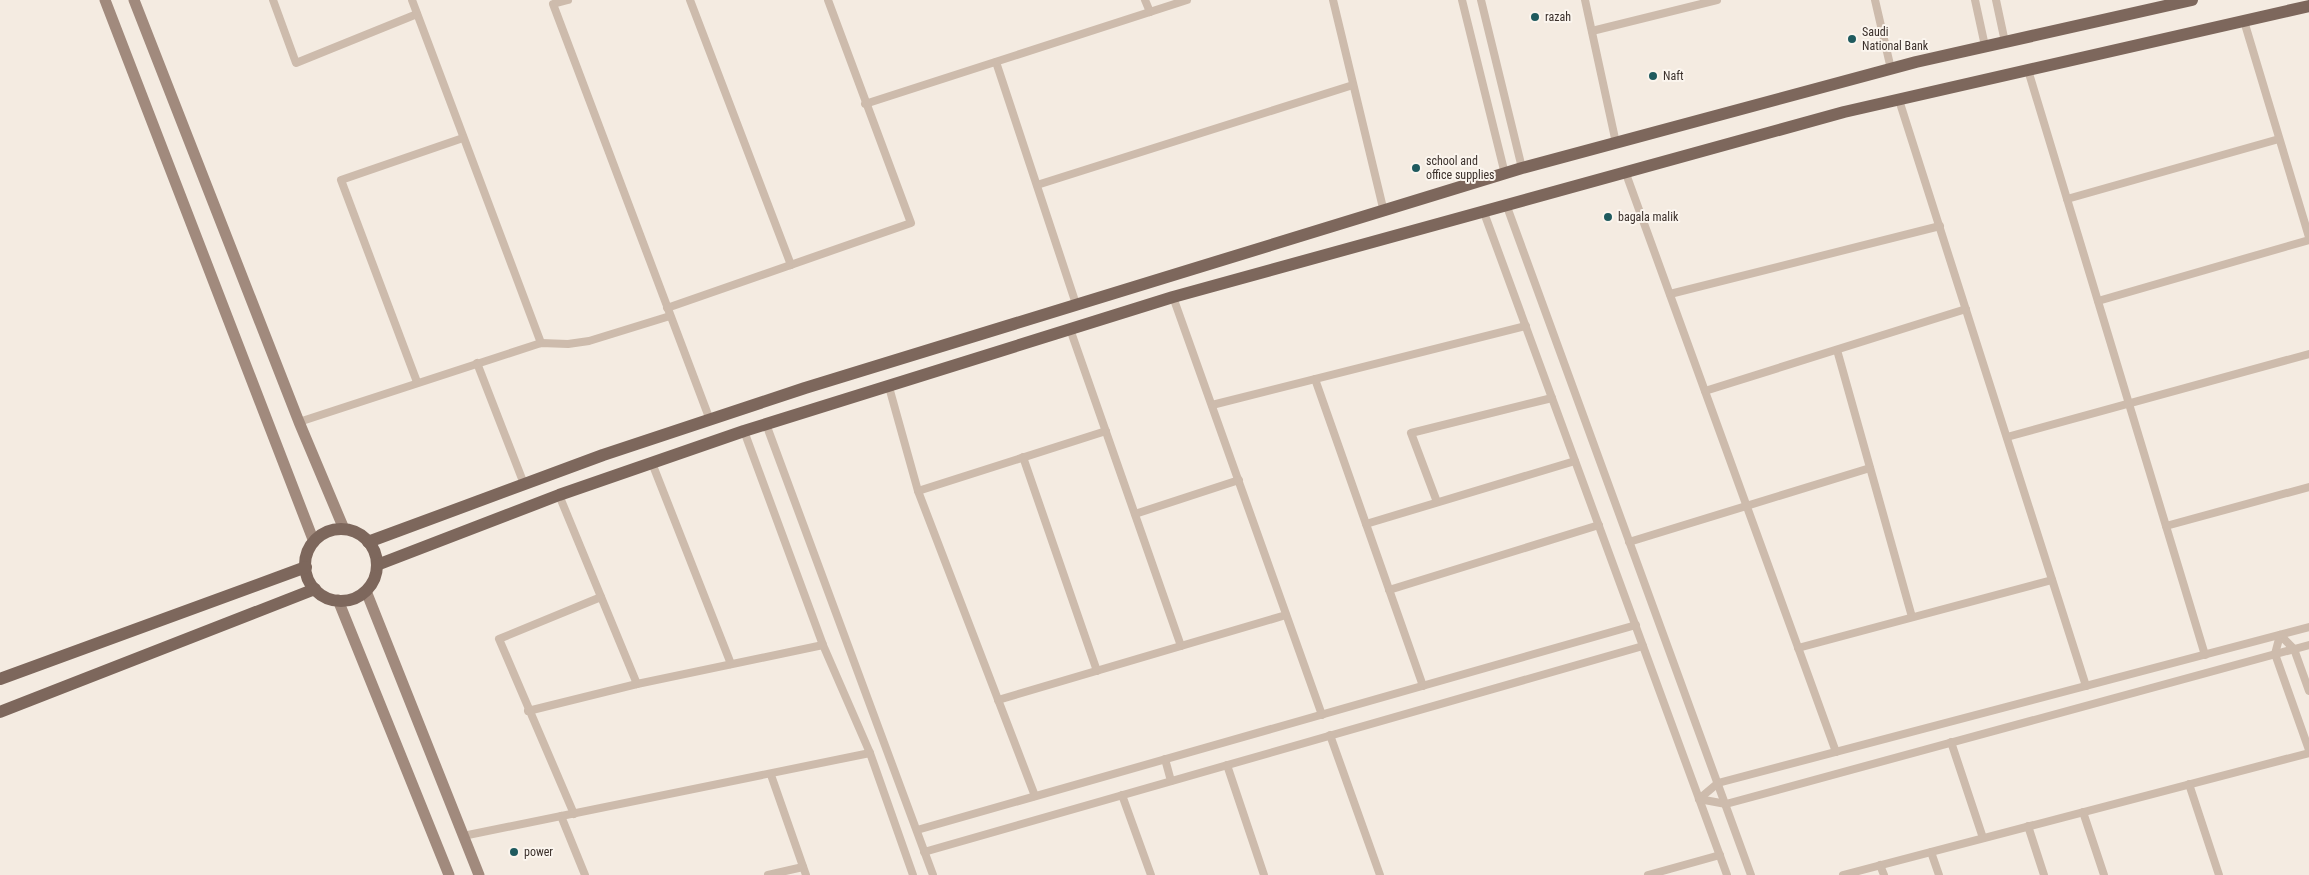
<svg xmlns="http://www.w3.org/2000/svg" width="2309" height="875" viewBox="0 0 2309 875" font-family="'Roboto Condensed',sans-serif">
	<style>
		.lines { fill: none; stroke-linecap: round; stroke-linejoin: round }
		.minor { stroke: #cdbbac; stroke-width: 8 }
		.secondary { stroke: #a18a7d; stroke-width: 11 }
		.primary { stroke: #7d675c; stroke-width: 12 }
		.poi-dot { fill: #1f5a5e; stroke: #fbf5ee; stroke-width: 2 }
		.labels { text-anchor: middle; dominant-baseline: central; stroke-width: 4; stroke-linejoin: round; paint-order: stroke }
		.poi-label { font-size: 12px; fill: #3b302b; stroke: #fbf5ee; text-anchor: start }
	</style>
	<rect width="100%" height="100%" fill="#f4ebe1"/>
	<g class="lines">
		<g class="minor">
			<path d="M273,0l23,63 121,-49"/>
			<path d="M412,0l129,343"/>
			<path d="M568,0l-15,4 157,416"/>
			<path d="M690,0l101,265"/>
			<path d="M1145,0l5,12"/>
			<path d="M1333,0l51,212"/>
			<path d="M1462,0l43,174"/>
			<path d="M1481,0l41,168"/>
			<path d="M1585,0l31,143"/>
			<path d="M1875,0l16,69"/>
			<path d="M1975,0l10,46"/>
			<path d="M1996,0l9,42"/>
			<path d="M2244,21l65,216"/>
			<path d="M1592,31l125,-31"/>
			<path d="M996,62l80,242"/>
			<path d="M2028,70l177,585"/>
			<path d="M1899,100l187,586"/>
			<path d="M865,104l322,-104"/>
			<path d="M1625,171l211,581"/>
			<path d="M1037,185l316,-100"/>
			<path d="M2067,199l212,-60"/>
			<path d="M1506,204l245,671"/>
			<path d="M1483,210l244,665"/>
			<path d="M1670,294l270,-68"/>
			<path d="M1173,297l149,418"/>
			<path d="M2098,301l211,-61"/>
			<path d="M667,308l244,-85 -83,-223"/>
			<path d="M1070,329l111,317"/>
			<path d="M1837,350l75,267"/>
			<path d="M477,363l47,121"/>
			<path d="M1315,379l108,307"/>
			<path d="M417,382l-76,-202 122,-42"/>
			<path d="M889,387l29,104 117,305"/>
			<path d="M1705,391l261,-82"/>
			<path d="M1212,405l314,-79"/>
			<path d="M299,422l242,-79 27,1 21,-3 81,-25"/>
			<path d="M766,424l167,451"/>
			<path d="M744,431l79,214 47,108 43,122"/>
			<path d="M2007,437l302,-83"/>
			<path d="M1023,457l74,214"/>
			<path d="M652,463l79,201"/>
			<path d="M918,491l188,-60"/>
			<path d="M559,495l78,189"/>
			<path d="M1437,502l-26,-69 141,-35"/>
			<path d="M1135,514l104,-34"/>
			<path d="M1366,524l209,-63"/>
			<path d="M2166,526l143,-39"/>
			<path d="M1629,542l241,-74"/>
			<path d="M1389,590l210,-65"/>
			<path d="M1798,648l254,-68"/>
			<path d="M2309,691l-15,-42 -14,-14 -5,19 34,96"/>
			<path d="M998,700l288,-85"/>
			<path d="M528,711l109,-27 186,-39"/>
			<path d="M1330,735l50,140"/>
			<path d="M1951,742l32,96"/>
			<path d="M1165,759l6,22"/>
			<path d="M1227,765l37,110"/>
			<path d="M771,775l35,100"/>
			<path d="M2189,784l30,91"/>
			<path d="M1122,795l29,80"/>
			<path d="M1699,799l19,-16 591,-156"/>
			<path d="M1699,799l27,5 583,-159"/>
			<path d="M2083,812l21,63"/>
			<path d="M574,814l-75,-175 102,-42"/>
			<path d="M561,816l24,59"/>
			<path d="M2028,826l16,49"/>
			<path d="M917,830l719,-205"/>
			<path d="M463,836l407,-83"/>
			<path d="M924,852l719,-206"/>
			<path d="M1931,852l8,23"/>
			<path d="M1880,865l4,10"/>
			<path d="M768,875l35,-8"/>
			<path d="M1648,875l72,-20"/>
			<path d="M1843,875l466,-122"/>
		</g>
		<g class="secondary">
			<path d="M105,0l209,542"/>
			<path d="M134,0l165,422 45,107"/>
			<path d="M366,591l113,284"/>
			<path d="M338,600l111,275"/>
		</g>
		<g class="primary">
			<circle cx="341" cy="565" r="36"/>
			<path d="M368,542l235,-87 202,-67 717,-220 394,-106 276,-62"/>
			<path d="M377,565l182,-70 185,-64 429,-134 671,-185 465,-106"/>
			<path d="M0,679l306,-112"/>
			<path d="M0,712l315,-123"/>
		</g>
	</g>
	<g class="poi-dot">
		<circle cx="1535" cy="17" r="5"/>
		<circle cx="1852" cy="39" r="5"/>
		<circle cx="1653" cy="76" r="5"/>
		<circle cx="1416" cy="168" r="5"/>
		<circle cx="1608" cy="217" r="5"/>
		<circle cx="514" cy="852" r="5"/>
	</g>
	<g class="labels">
		<g class="poi-label">
			<text x="1545" y="17">razah</text>
			<text x="1862" y="32">Saudi<tspan x="1862" dy="14">National Bank</tspan></text>
			<text x="1663" y="76">Naft</text>
			<text x="1426" y="161">school and<tspan x="1426" dy="14">office supplies</tspan></text>
			<text x="1618" y="217">bagala malik</text>
			<text x="524" y="852">power</text>
		</g>
	</g>
</svg>
